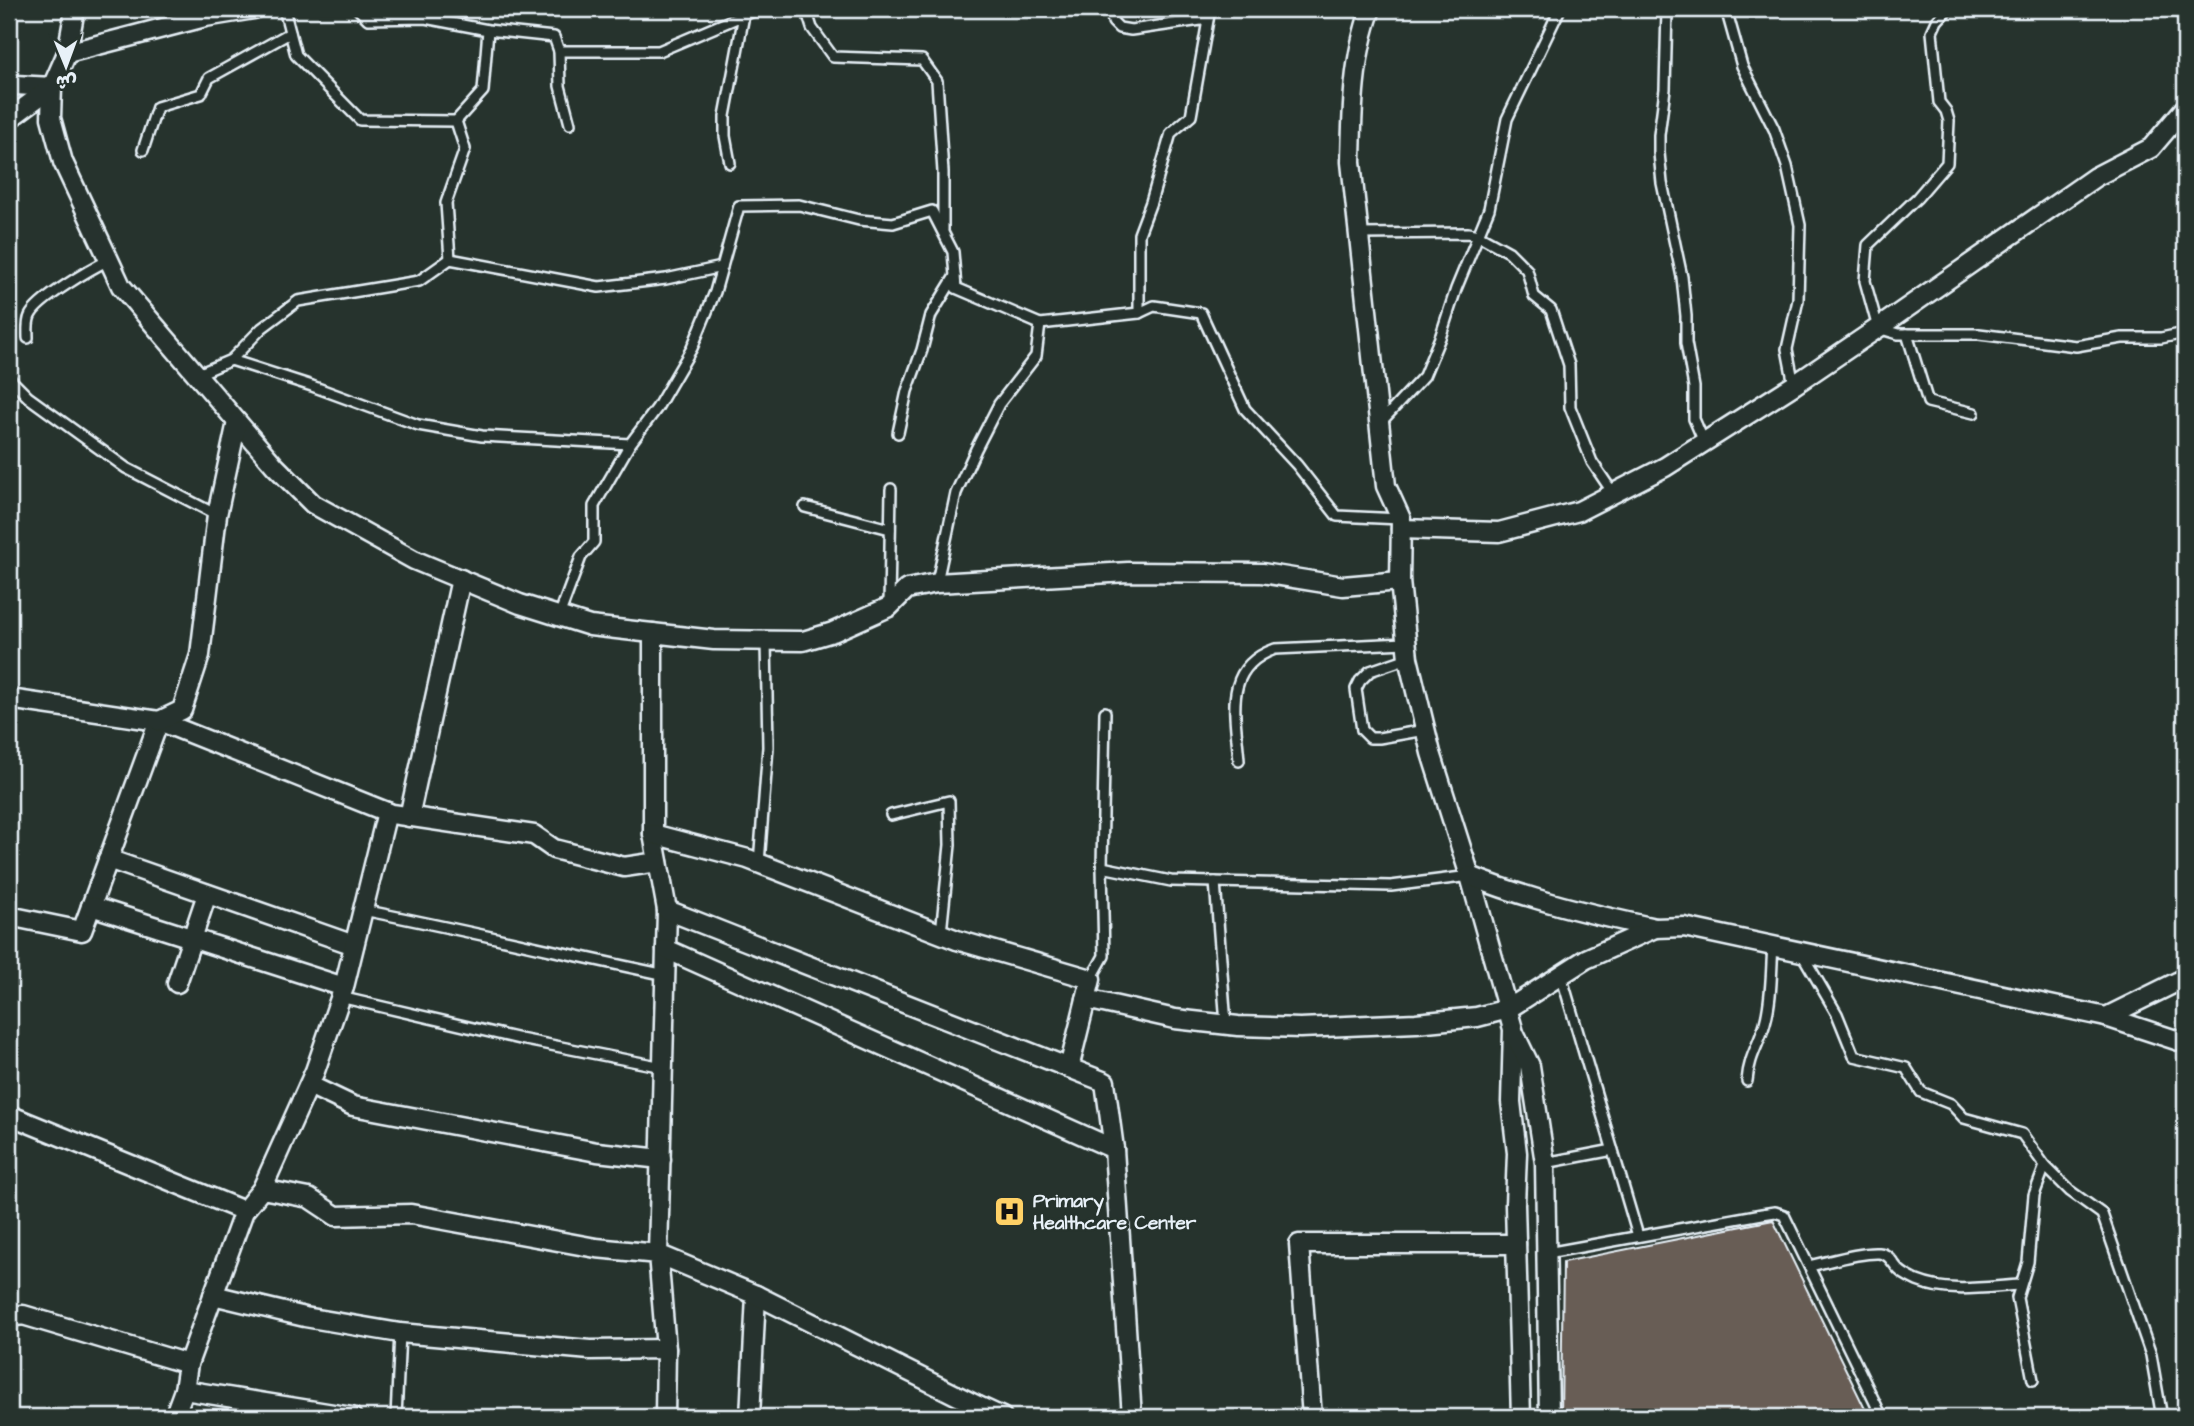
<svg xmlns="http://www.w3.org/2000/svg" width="2194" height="1426" viewBox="0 0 2194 1426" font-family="'Architects Daughter','Playpen Sans Arabic',sans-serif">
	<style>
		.building { fill: #685d54; stroke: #e8f1f8; stroke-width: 2 }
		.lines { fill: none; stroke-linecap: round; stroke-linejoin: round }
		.lane-casing { stroke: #e8f1f8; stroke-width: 14 }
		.street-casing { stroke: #e8f1f8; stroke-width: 23 }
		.lane { stroke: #26332d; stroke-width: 9 }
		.street { stroke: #26332d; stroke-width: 18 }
		.labels { text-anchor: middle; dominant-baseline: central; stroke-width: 5; stroke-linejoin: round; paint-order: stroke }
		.poi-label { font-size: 19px; font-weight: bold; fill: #e8f1f8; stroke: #26332d; text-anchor: start }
	</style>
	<rect width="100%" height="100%" fill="#26332d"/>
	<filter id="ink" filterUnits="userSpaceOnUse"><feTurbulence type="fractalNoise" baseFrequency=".0143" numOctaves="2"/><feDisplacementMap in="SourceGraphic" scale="14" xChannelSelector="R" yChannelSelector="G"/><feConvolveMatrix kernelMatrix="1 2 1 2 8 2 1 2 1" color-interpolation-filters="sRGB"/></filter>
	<g filter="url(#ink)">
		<path class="building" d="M1773,1220l96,197h-308l2,-155z"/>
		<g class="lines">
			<defs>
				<g id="lane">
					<path d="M284,9l12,46 64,65 96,1 27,-30 5,-61"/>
					<path d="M358,9l10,10 57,-1 63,12 66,7 5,14h100l99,-42"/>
					<path d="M806,9l6,19 21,29 89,3 15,21 6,91v58"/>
					<path d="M1111,9l2,13 6,6 12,2 77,-11"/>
					<path d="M1667,9l-2,80 -6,46v18l3,30 20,94 4,39v27l8,44v32l10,23"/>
					<path d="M1726,9l16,57 32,63 13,37 13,59 -2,75 -11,49 7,36"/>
					<path d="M1948,9l-11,12 -5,11 7,70 7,9 3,10 -2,42 -30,35 -49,47 -3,36 13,47 20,6h81l97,12 46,-8h39l24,-5"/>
					<path d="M559,51l1,35 10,38"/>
					<path d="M143,150l14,-43 44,-13 8,-16 81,-45"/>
					<path d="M730,163l-5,-27v-20l19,-101"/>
					<path d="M1360,234l108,-1 10,2 31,17 18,18 7,26 17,14 18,55 1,42 22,55 21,31"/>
					<path d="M450,259l-4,-56 19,-54 -9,-28"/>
					<path d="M1139,313v-79l12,-32 20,-69 20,-17 19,-107"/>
					<path d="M1040,324l99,-11 15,-7 47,7 44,96 52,56 40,51 63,3"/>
					<path d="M1907,334l21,68 46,11"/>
					<path d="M28,338c0,-6 -1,-16 2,-22 7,-16 62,-48 79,-56"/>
					<path d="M231,360l31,-32 36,-27 121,-20 31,-22 149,28 67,-8 56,-12"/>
					<path d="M196,375l35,-15 81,26 106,39 64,11 148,8"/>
					<path d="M9,378l19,19 98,71 91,47"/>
					<path d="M1381,422l43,-46 17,-41 15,-46 33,-80 18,-90 53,-110"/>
					<path d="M898,433l9,-42 15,-41 9,-35 24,-39"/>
					<path d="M805,507l85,22"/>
					<path d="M889,605l2,-116"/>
					<path d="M559,616l22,-59 13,-15v-36l36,-62 27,-36 35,-60 23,-56 24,-86 60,-1 60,15 34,3 39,-12 21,41 3,36 84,36 -4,32 -37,48 -23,45 -20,44 -19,89"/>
					<path d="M1408,658l-38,13 -10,10 -4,8 6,41 8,8h9l46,-8"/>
					<path d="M1239,761c-3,-45 -18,-93 36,-112l131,-6"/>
					<path d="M891,815l58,-14 1,44 -9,88"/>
					<path d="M759,863l9,-116 -2,-106"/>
					<path d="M1102,867l3,-155"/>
					<path d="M1215,882l11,142"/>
					<path d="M363,910c101,20 202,44 303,65"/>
					<path d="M1802,954l35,60 17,42 52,12 15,24 30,12 13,14 58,16 23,32 25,25 32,23 49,141 10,57 -2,5"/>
					<path d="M1561,975l77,261"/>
					<path d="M1091,979l13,-23 -2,-89 69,14 220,5 79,-10"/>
					<path d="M340,997l180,42 143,28"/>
					<path d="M1747,1081c2,-25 12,-36 18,-58 7,-24 6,-52 8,-77"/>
					<path d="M1545,1163l68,-13"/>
					<path d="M1547,1253l215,-39 13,-2 9,3 98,202"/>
					<path d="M1809,1266c20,-4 49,-14 70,-13 11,1 13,10 20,17 5,5 12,8 18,11 32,13 69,6 103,4"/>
					<path d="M2033,1380l-16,-82 11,-36 6,-67 11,-29"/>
					<path d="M396,1417l4,-84"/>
				</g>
				<g id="street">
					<path d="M75,9l-8,44 -15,34 -1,31 12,44 46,98 12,26 154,180 38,38 101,56 106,44 70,22 124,14 89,1 30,-9 56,-25 18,-18 30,-6 191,-11 134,1 81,13 57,-5"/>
					<path d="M1371,9c-18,47 -19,102 -20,153l35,324 15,33 -1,62 8,77 23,95 39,123 43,153 -2,73 6,51 -2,52 6,212"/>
					<path d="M67,53l138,-36 49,-8"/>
					<path d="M9,87l6,-2 37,2"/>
					<path d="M9,119l43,-32"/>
					<path d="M1401,529l98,3 80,-21 86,-44 129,-82 84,-57 217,-151 56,-29 34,-40"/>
					<path d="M653,633v201l14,76 -9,344 98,41 -6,122"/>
					<path d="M9,699l150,22 -77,210 -73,-15"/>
					<path d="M159,721l233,93 142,21 20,14 70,18 34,-5"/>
					<path d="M159,721l23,-11 18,-55 17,-140 20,-93"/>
					<path d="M409,817l52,-238"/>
					<path d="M653,834l95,25 209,81 134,39 -22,89"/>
					<path d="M108,859l246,86"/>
					<path d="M1470,876c60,24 121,38 185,52"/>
					<path d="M91,906l253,81"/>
					<path d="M667,910l438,172 9,67"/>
					<path d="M666,949l448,200 18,268"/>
					<path d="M177,983l30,-89"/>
					<path d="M1086,999l89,20 63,7 62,2 116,-5 61,-6 31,-8 78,-50 69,-31 29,-1 422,90 79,-39"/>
					<path d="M2106,1017l79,26"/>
					<path d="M1514,1033l16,33 15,97 4,254"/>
					<path d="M309,1085l44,21 244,46 64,7"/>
					<path d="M9,1115l235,96"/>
					<path d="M262,1189l53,-118 29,-84 43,-175"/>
					<path d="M213,1295l92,22 95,16 190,17 76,-1 -1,68"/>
					<path d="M756,1295l222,111v11"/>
					<path d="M9,1317l14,-2 165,49 56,-153 18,-22 47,9 27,18 75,-2 185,34 62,6 8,95"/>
					<path d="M188,1364l-4,26 168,27"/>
					<path d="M978,1406l24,11"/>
					<path d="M174,1417l10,-27"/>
					<path d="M1312,1417l-13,-173h217"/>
				</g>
			</defs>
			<use href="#lane" class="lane-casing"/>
			<use href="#street" class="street-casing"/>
			<use href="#lane" class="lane"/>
			<use href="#street" class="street"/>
		</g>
	</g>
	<defs>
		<symbol id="hospital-square" viewBox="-11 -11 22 22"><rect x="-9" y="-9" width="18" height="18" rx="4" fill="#ffd166" stroke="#26332d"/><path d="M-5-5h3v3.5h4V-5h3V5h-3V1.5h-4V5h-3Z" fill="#111"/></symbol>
	</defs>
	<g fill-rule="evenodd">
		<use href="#hospital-square" x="992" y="1194" width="35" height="35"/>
	</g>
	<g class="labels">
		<g class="poi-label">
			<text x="1033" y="1201">Primary<tspan x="1033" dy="22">Healthcare Center</tspan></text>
		</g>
	</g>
	<rect width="2194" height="1426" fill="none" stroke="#26332d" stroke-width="35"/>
	<rect x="18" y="18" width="2159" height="1391" fill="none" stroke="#e8f1f8" stroke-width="2.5" filter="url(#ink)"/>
	<g transform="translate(66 66) rotate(179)" stroke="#26332d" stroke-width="5" paint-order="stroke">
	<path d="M0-5L12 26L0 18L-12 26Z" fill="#e8f1f8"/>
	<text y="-10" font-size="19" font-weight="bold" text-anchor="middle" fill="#e8f1f8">ش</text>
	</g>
</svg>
